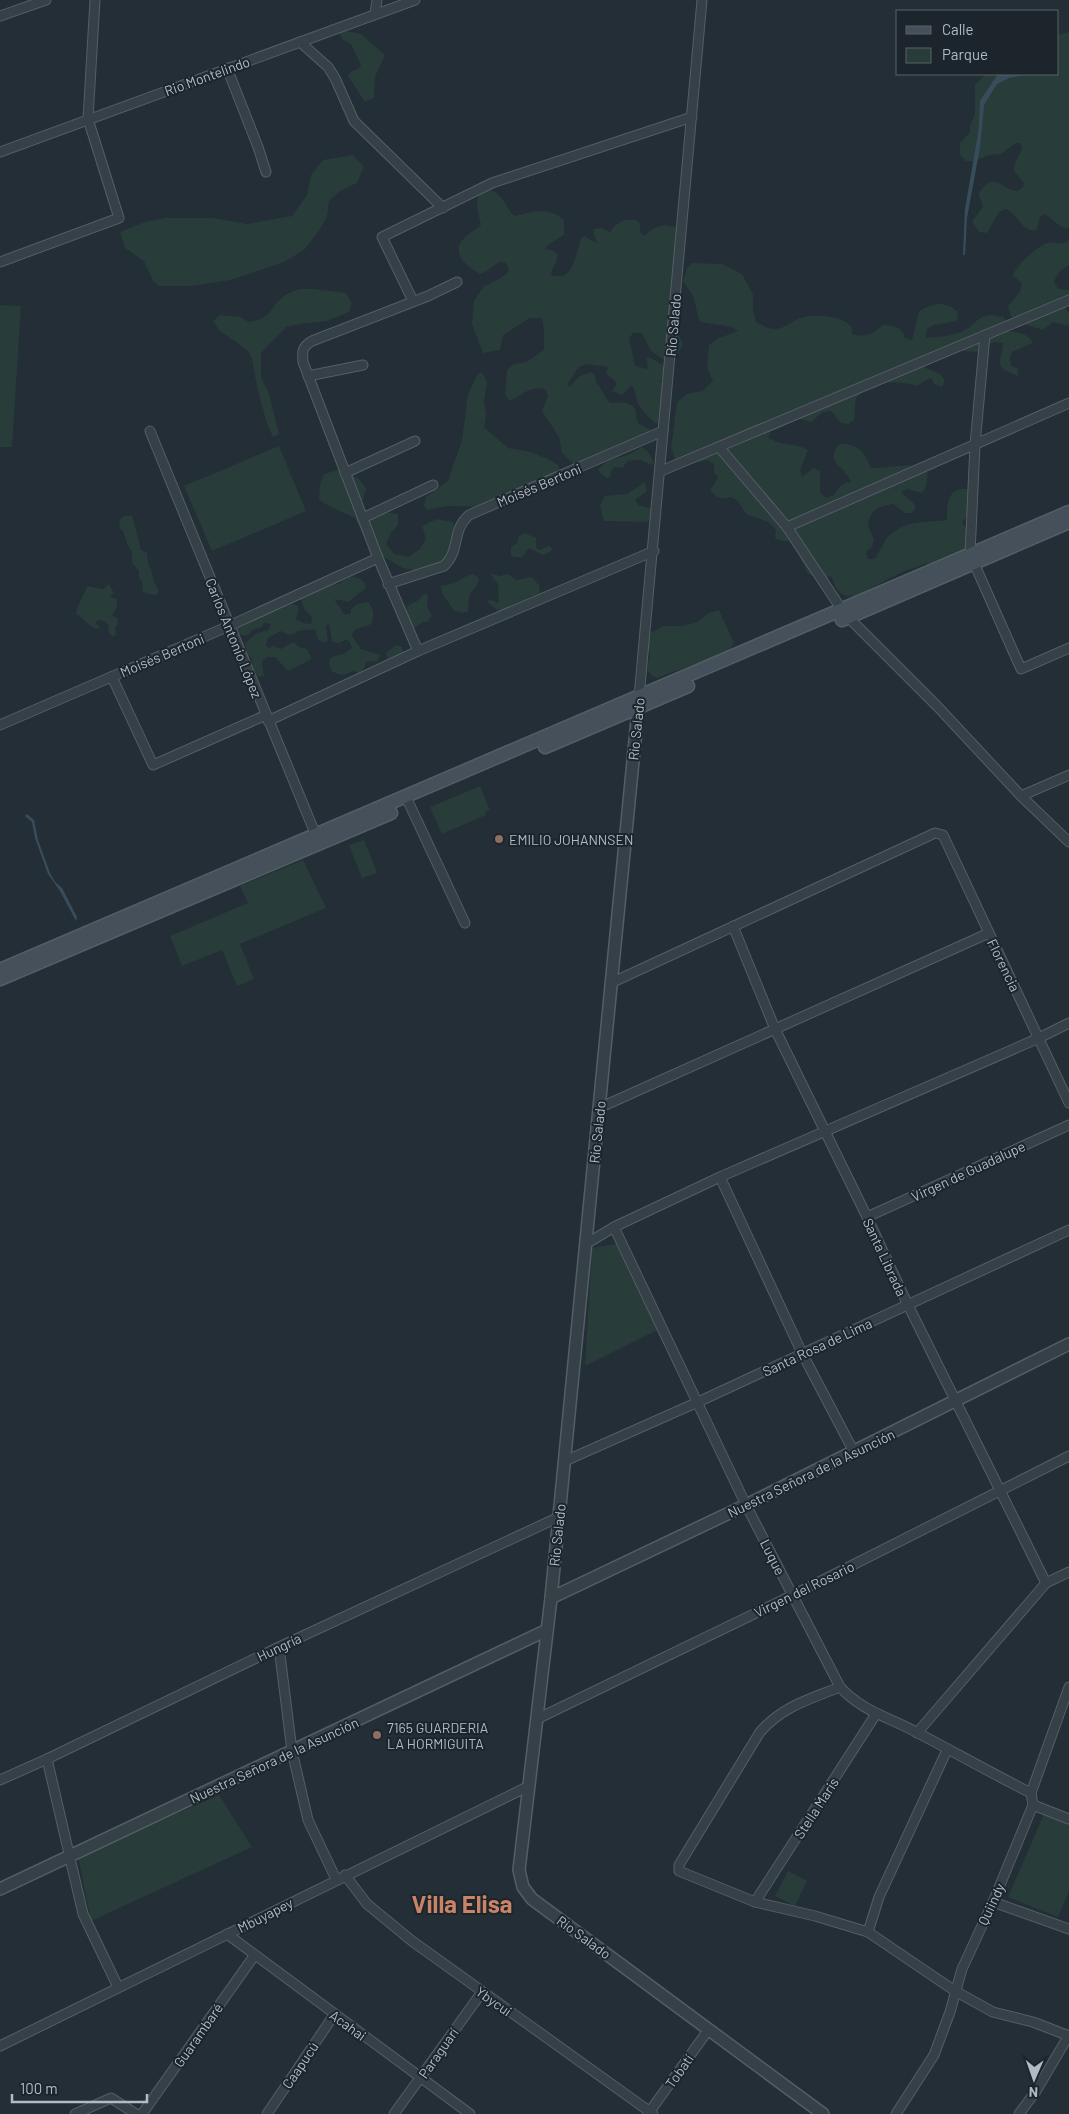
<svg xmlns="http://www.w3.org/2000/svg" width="1069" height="2114" viewBox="0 0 1069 2114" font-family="Barlow,sans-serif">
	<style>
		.green { fill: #283c39 }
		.water { fill: #384d5c }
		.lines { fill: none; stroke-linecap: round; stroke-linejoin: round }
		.minor-casing { stroke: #545e65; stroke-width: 11 }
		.tertiary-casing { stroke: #545e65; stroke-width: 14 }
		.secondary-casing { stroke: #545e65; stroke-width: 15 }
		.minor { stroke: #364047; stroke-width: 9 }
		.tertiary { stroke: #364047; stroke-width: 11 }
		.secondary { stroke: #45505a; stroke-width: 12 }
		.education-dot { fill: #8d6e63; stroke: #1c252c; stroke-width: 2 }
		.labels { text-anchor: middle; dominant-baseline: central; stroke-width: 4; stroke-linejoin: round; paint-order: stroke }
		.street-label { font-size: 14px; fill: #b1bbc4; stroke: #1c252c }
		.poi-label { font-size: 14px; fill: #b1bbc4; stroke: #1c252c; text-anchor: start }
		.town-label { font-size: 24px; font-weight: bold; fill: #c98367; stroke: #1c252c }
	</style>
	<rect width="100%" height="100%" fill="#232e37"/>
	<g class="green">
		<path d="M346,31l15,3 24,21 -10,22 -1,21 -9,4 -17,-26 2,-4 8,-3 3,-4 -10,-21 -9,-5 -2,-6z"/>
		<path d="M1069,32v196l-8,-1 -16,-13 -4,2 -5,14c-14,3 -18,-16 -30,-21l-7,3 -12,21 -8,-1 -6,-9v-3l10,-13c0,-4 -3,-7 -4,-11 0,-4 1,-5 3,-7 13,-17 21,1 35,2l6,-4 1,-4 -10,-12c-1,-9 6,-15 8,-24l-2,-4h-4l-15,11 -12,1 -14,6h-9l-6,-6v-12l10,-11v-7l5,-10v-30l10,-11h73v-39z"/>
		<path d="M353,155l11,12 -7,16 -17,8 -11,10 -2,16 -9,15 -14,18 -20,12 -53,18 -40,6h-32l-6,-5 -9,-20 -19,-13 -5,-16 25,-10 20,-4h49l33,6 45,-8 15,-21 4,-20 12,-15z"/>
		<path d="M482,189c21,0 21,15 32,27 18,-4 34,-10 50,4v15c-7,5 -14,7 -19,14l7,1 6,5c-1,8 -6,12 -7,20 23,8 24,-21 30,-36l3,-3 13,7 -4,-11 1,-3 7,-1 9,4c7,-10 16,-16 29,-10l2,11 3,3c10,-9 21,-15 33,-7l1,7 -4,89 9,19 -7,13 -12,3 -13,-9 -9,-18h-9l-4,5 6,28 12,3 1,-3 -2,-8 3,-1 19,11 -2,7 -6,6 3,3 -1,35 -6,5c-8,-7 -18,-17 -20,-27 -1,-5 -1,-7 -4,-12l-10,10 -10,-4 4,-6 -1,-4 -9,-7 2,-7 -22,-3 -7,3 -11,16 1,4 11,-11 11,-4 3,2 2,7 12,20 3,2c10,-1 21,-3 25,9 1,4 0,7 2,11l11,6 2,4 -76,33 -13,-13 -3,-16 -17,-26 6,-15 -3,-7c-17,-4 -22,7 -36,12l-4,-7 2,-24 7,-6 12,-2 18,-12v-18l-2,-14h-12l-27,17 -3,15 -17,3 -11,-29 2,-23 9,-14 21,-11 5,-6 -3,-7 -7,-1 -12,9 -7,3c-14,-8 -31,-21 -15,-37 5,-5 11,-7 16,-12 -3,-14 -8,-24 1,-36z"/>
		<path d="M1069,238v27l-9,6 -6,10 4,8 11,1v14l-3,1v3l3,5v13l-16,-4 -10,8 -28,-9 -4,-5 -3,-10 12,-14 2,-9 -9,-7c0,-8 27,-32 34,-33 7,-2 12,3 20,-1z"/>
		<path d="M692,263l30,1 20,10 11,20v15l3,13c6,3 12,7 19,7 9,0 19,-10 29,-12 13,-3 39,-1 48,10v7c15,4 20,0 31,-9 11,1 19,1 22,13l7,2 7,-29c14,-8 28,-11 39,2l-1,8 -23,4 -7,4 -1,9c11,-1 25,-2 35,-6 21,-10 15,-21 43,-15l4,14c11,2 20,2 25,12l-21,9 -2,7 1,7 7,2v8c-27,-10 -16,-12 -15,-33 -13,-3 -16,3 -26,9l-24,-2 -32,16 19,8 5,6 -3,7 -7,-2 -4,-7 -7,3 -6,5c-22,-6 -45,-6 -62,12l-2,22 -6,4 -7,-1 -10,-12 -8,1 -12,10 -15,-4 -7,1c-5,8 -9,10 -18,12l-3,6c13,10 27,5 40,13l-8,20 2,7 11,-9 7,3v22l6,5 8,-3c4,-8 8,-12 17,-13 -5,-15 -27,-19 -12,-38 19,-1 26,8 32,24 20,1 41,-9 57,5l-2,14 -4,6 -15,-4 -6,3c5,6 11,8 15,15l-4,6h-7l-12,-9c-16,3 -23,5 -25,22l6,14 -2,7 -6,5 2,7h6c6,-6 8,-15 13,-21 19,-19 36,-15 60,-18 -1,-19 2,-36 26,-30l4,6 -5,14 -10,12 8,12 -3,14 -19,13 -23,3 -23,8 -44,23c-17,4 -22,-4 -27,-19l-8,3 -15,-5 -10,-20 -9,-13h-8l-6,-3 1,-8 -8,-8 -22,-8 -8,-13 -7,-4c-11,3 -15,1 -21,-7l8,-12 -4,-6v-8l-7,-4 -15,4 -16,-2 -5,-14 6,-46 10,-8 15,-3 11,-10 -6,-13 2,-23 10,-7 19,-7 -6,-4 -31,-5c-5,-7 -4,-14 -7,-23 -2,-6 -7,-12 -11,-17l4,-14z"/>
		<path d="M299,289h14l33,4 6,10 -3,9 -22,9 -28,3 -13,3 -25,26v24l8,17 10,40 -6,3 -6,-13 -10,-37 -5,-28 -4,-8 -9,-7 -19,-13 -7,-10 7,-6 20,2 9,5c26,-5 19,-14 35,-26 4,-3 10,-5 15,-7z"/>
		<path d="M0,305l21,1 -9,141h-12z"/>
		<path d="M482,372l5,10 -3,19 2,14 -2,12 24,21 23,4 17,7 10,6 4,11 -6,8 -24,4 -47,19 -36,-1 -22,4 -3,-4 2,-9 22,-16 14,-41 6,-46 9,-19z"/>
		<path d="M279,446l27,65 -94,40 -28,-65z"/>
		<path d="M642,447l7,6 5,10 -3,2 -10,-5 -14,1 -4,7 -8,-1 -3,2 -1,7 -4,2 -6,-4 -3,-5 11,-9 19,-5z"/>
		<path d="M342,469l18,11 6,9 -6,20 3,5 15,-3 20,3v11l-7,8 -5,11 8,10 14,3 12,-8 6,-10 -4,-13 15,-7 16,3c5,17 -4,30 -12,45l-20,4 -18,-3 -33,-19 -15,-31 -30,-14 -6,-5 1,-15 4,-10z"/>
		<path d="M645,482l2,9 -12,9 3,5 15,4 3,9 -10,4 -42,-1 -4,-15 5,-10 22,-2z"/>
		<path d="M124,516h8c4,12 6,22 9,34l6,3 1,11c5,7 4,10 6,17 1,6 5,6 4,13l-4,1 -11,-3 -1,-11 -3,-2v-8l-7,-8v-11l-4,-6 -5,-15 -3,-2 -1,-4 2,-7z"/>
		<path d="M525,533l11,5v10l3,2 10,-4 3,2 -1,3 -8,4 -14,-7 -7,9h-8l-3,-2v-8l6,-4 2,-7z"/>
		<path d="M473,574l6,4c-1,10 -8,11 -10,19 -1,5 0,9 -1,14l-6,2 -8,-2 -12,-18 -1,-7c17,-2 18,-8 32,-12z"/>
		<path d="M490,574l10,2 8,-2 8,6 15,-3 8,8 1,8c-4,3 -9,2 -12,5 -6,4 -8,7 -16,7l-4,6 -8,1 -12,-9 1,-4 10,4 -1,-19z"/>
		<path d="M350,577c8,-1 15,4 16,11l-13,10 -4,4 -15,-3 11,16 6,-2v-4l6,-5 11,-2c6,6 7,15 3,22 -7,5 -17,1 -19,12l9,13 19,6 -3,7 -10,-1 -3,7 -4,6 -7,-3 -10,4 -11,-3 -3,-8 2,-7 12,-3 9,-6 -3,-7 -3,-1 -7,3 -7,-1 -3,-18 -3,2 2,15c-10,4 -11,-4 -13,-12l-18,2 -2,3 -7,1 -7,-4 -13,7 -2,7 3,3 4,-2 8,3 12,-7 6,5 8,2 4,8 -1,3 -22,11 -13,-14h-8l-5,5 2,14 -5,1 -6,-3 -1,-15 -5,-5 -2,-11 12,-10 11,-3 3,-6 -7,-1 -2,4 -8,2 -8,7 -8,-2 -1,-4 2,-4 53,-22 4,1 3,3 -3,11 7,4 8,1 1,-7 -8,-8 -3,-10 2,-3 26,-11 9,-1z"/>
		<path d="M109,584l5,9 -4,4 7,2v8l-5,8 5,3 1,6 -3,4 1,7 -4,1 -4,-5 1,-5 -5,-5 -5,-1 -4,3 5,4 -3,2c-9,-2 -12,-11 -21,-15 1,-11 8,-17 11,-28l16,3z"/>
		<path d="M425,593l3,2 -1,11 5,10 -5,6h-4l-10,7 -13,-18 7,2v-7l10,-5z"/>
		<path d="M719,610l15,33 -6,9 -71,26 -6,-3 -4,-5 3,-14 -3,-15 3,-8 14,-7h18l15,-4 12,-9z"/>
		<path d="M396,645l6,2 2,7 -16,6 -2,-7z"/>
		<path d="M480,786l10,24 -5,2 1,3 -44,19 -12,-27z"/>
		<path d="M364,840l13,33 -15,5 -13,-33z"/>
		<path d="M303,860l23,48 -86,36 14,35 -17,7 -15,-36 -40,16 -12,-30 78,-33 -8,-17z"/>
		<path d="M621,1243l42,84 -78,39 7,-118z"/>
		<path d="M219,1795l33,52 -161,74 -13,-64z"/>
		<path d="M1044,1814l25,10v67l-11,26 -50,-20z"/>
		<path d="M788,1871l19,10 -12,25 -20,-10z"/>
	</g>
	<g class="water">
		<path d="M998,74h33l-22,4 -12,6 -13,21 -4,42 -13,71 -2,37h-2l2,-46 14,-81 1,-27z"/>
		<path d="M27,814l7,6 4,20 12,33 5,9 7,6 15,29 -1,4 -16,-30 -12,-17 -13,-36 -3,-16 -7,-6z"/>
	</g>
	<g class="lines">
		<defs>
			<g id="minor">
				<path d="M375,14l2,-14"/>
				<path d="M0,16l46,-16"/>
				<path d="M300,42l28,25 7,11 19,43 89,87"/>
				<path d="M227,68l31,79 8,25"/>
				<path d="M0,152l415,-152"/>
				<path d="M0,262l119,-44 -31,-99 7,-119"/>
				<path d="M413,301l-31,-64 110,-54 200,-66"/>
				<path d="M985,335l-10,110 -5,109 51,115 48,-21"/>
				<path d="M308,376l55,-11"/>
				<path d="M150,431l167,407"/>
				<path d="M719,447l68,80 55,83"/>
				<path d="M661,471l408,-171"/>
				<path d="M345,473l70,-32"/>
				<path d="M363,518l70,-33"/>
				<path d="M787,527l282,-124"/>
				<path d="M388,584l56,-18c17,-16 7,-35 25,-51l194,-84"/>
				<path d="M848,617l89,89 84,90 48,46"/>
				<path d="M418,651l-40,-93 -75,-196c-1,-11 -1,-15 9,-21l116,-45 29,-14"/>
				<path d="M112,677l41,88 113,-50"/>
				<path d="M639,697l63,-697"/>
				<path d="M268,721l150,-70 236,-100"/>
				<path d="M0,725l229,-99 149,-68"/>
				<path d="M1021,796l48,-21"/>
				<path d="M406,797l59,126"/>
				<path d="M733,926l42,103 92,188 41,88 138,278"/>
				<path d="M611,983l324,-150 8,2 126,268"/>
				<path d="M599,1108l390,-175"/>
				<path d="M720,1177l82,176 52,99"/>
				<path d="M867,1217l202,-92"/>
				<path d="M614,1227l132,278 94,182c23,25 49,30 78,46 38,20 75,41 113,60"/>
				<path d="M586,1244l28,-17 106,-50 319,-139 30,-15"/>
				<path d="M565,1461l133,-59 371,-172"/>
				<path d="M279,1647l13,104 16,69 28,59"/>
				<path d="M840,1687c-32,13 -57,19 -80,45l-81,133v6l76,31 60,14 53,16 87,59 38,21 40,10 36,14"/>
				<path d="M537,1719l256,-124 276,-139"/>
				<path d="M917,1733l129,-150 23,-11"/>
				<path d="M47,1759l36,155 35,73"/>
				<path d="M0,1780l47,-21 232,-112 280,-130"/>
				<path d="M1033,1805l36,14"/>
				<path d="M345,1875l22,29 45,37 241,173"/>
				<path d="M755,1902l121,-188"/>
				<path d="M993,1902l76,27"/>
				<path d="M868,1932l11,-35 68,-147"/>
				<path d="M227,1934l243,180"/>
				<path d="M0,2046l529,-260"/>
				<path d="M75,2114l36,-16 25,16"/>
				<path d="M142,2114l112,-158"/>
				<path d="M267,2114l67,-99"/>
				<path d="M394,2114l88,-122"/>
				<path d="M648,2114l61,-85"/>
				<path d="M896,2114l38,-59 16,-43 12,-43 31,-67 40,-97 -2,-12 38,-106"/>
				<path d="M1019,2114l17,-23 33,-56"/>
			</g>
			<g id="tertiary">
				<path d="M639,700l-88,898 -32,272 4,17 9,12 291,215"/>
				<path d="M551,1598l195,-93 323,-161"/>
				<path d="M0,1889l547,-259"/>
			</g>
			<g id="secondary">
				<path d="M842,620l227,-98"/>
				<path d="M545,747l143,-61"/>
				<path d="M0,970l1069,-458"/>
				<path d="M0,979l391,-166"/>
			</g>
		</defs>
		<use href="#minor" class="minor-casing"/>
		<use href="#tertiary" class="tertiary-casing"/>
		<use href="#secondary" class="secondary-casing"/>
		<use href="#minor" class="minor"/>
		<use href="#tertiary" class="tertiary"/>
		<use href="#secondary" class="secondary"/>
	</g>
	<g class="education-dot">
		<circle cx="499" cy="839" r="5"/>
		<circle cx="377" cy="1735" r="5"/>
	</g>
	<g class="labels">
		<g class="street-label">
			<text transform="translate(207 76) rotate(-20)">Rio Montelindo</text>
			<text transform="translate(673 325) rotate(-85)">Río Salado</text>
			<text transform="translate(539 485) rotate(-23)">Moisés Bertoni</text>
			<text transform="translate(234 638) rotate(68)">Carlos Antonio López</text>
			<text transform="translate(162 655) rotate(-23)">Moisés Bertoni</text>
			<text transform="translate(636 729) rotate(-84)">Río Salado</text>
			<text transform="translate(1004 965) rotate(64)">Florencia</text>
			<text transform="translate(597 1132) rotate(-84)">Río Salado</text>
			<text transform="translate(968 1171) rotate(-25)">Virgen de Guadalupe</text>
			<text transform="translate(885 1257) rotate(65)">Santa Librada</text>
			<text transform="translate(817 1347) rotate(-25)">Santa Rosa de Lima</text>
			<text transform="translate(811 1473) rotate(-26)">Nuestra Señora de la Asunción</text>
			<text transform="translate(557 1535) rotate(-84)">Río Salado</text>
			<text transform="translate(773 1557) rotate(63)">Luque</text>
			<text transform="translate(804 1589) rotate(-26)">Virgen del Rosario</text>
			<text transform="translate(279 1647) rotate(-25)">Hungría</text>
			<text transform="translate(274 1760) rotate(-25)">Nuestra Señora de la Asunción</text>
			<text transform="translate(816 1808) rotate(-57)">Stella Maris</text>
			<text transform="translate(991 1904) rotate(-65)">Quiindy</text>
			<text transform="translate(265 1915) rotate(-27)">Mbuyapey</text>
			<text transform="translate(584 1937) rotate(36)">Río Salado</text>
			<text transform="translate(494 2001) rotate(35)">Ybycui</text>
			<text transform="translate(348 2025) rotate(36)">Acahai</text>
			<text transform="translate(198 2035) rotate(-55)">Guarambaré</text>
			<text transform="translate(438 2053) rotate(-55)">Paraguarí</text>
			<text transform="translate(300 2065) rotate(-56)">Caapucú</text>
			<text transform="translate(679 2071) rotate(-55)">Tobatí</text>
		</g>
		<g class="poi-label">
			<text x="509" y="839">EMILIO JOHANNSEN</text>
			<text x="387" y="1727">7165 GUARDERIA<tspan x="387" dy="16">LA HORMIGUITA</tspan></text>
		</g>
		<g class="town-label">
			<text x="462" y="1903">Villa Elisa</text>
		</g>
	</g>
	<rect x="896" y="10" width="162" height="65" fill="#1c252c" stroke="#586169"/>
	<rect x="906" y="26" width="25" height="8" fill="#45505a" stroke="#586169"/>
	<text x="942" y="35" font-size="15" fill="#b1bbc4">Calle</text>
	<rect x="906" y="48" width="25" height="15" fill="#283c39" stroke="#586169"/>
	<text x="942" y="60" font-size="15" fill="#b1bbc4">Parque</text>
	<g transform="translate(1034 2079) rotate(182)" stroke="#1c252c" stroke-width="4" paint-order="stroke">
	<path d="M0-4L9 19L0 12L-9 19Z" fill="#b1bbc4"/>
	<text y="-8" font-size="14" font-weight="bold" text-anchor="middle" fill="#b1bbc4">N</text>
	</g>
	<path d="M12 2094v8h135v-8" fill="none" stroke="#b1bbc4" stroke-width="2.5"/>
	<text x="20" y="2094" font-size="15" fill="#b1bbc4" stroke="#1c252c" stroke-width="4" paint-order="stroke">100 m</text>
</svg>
